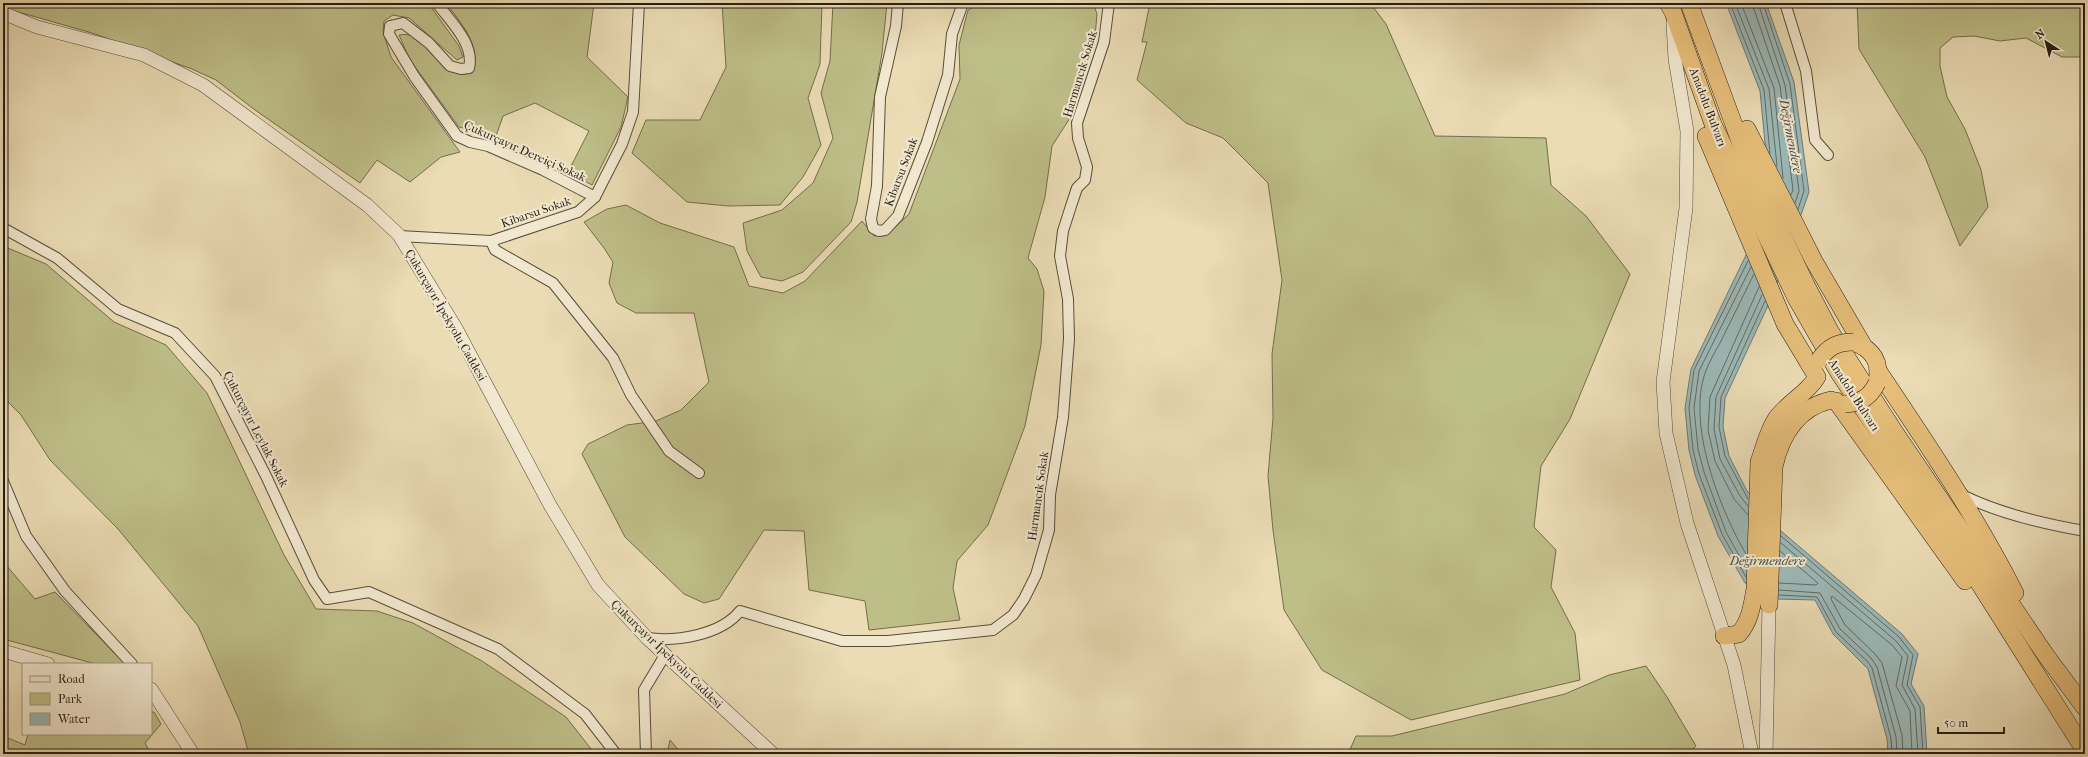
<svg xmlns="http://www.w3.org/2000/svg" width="2088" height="757" viewBox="0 0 2088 757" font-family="'IM FELL French Canon',serif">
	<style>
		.green { fill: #bebe88; stroke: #726e4e }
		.water { fill: #9cb9b8; stroke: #6d7b76 }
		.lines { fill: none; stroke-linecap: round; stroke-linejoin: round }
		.shore { stroke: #616b66; stroke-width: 1 }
		.minor-casing { stroke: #574d3c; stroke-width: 12 }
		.tertiary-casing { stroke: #574d3c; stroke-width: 14 }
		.trunk-casing { stroke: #261d14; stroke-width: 18 }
		.minor { stroke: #f2e8cf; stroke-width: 10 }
		.tertiary { stroke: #f2e8cf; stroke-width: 13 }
		.trunk { stroke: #e6be7a; stroke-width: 17 }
		.trunk-bridge-casing { stroke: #261d14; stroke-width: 18; stroke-linecap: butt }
		.trunk-bridge { stroke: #e6be7a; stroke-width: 17 }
		.labels { text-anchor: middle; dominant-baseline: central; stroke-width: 4; stroke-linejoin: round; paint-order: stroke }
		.street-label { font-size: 12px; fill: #261d14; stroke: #f2e8cf }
		.water-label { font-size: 13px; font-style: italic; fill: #494c45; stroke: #f2e8cf }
	</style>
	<rect width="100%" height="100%" fill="#ebdcb5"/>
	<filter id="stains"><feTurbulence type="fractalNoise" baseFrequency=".005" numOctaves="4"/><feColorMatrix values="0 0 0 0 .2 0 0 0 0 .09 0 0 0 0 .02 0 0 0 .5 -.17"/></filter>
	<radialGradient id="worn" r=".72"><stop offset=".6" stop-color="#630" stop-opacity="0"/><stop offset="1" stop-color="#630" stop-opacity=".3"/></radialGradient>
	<g class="green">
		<path d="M3,3h425l31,43 4,11 -6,3 -48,-42 -16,-3 -9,6 -1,11 8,25 69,95 -19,5 -31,25 -33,-22 -17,23 -105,-73 -39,-30 -24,-11 -100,-36 -84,-24 -5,-3z"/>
		<path d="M446,3h148l-7,54 41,40 -7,30 -29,58 -24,-13 21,-41 -54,-28 -32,13 -7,20 -37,-9 -49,-67 -11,-25c23,-6 40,33 61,39 4,1 9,-1 13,-2 9,-26 -12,-49 -27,-69z"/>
		<path d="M722,3h100l-2,61 -12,34 13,47 -18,32 -23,28 -52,1 -41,-4 -55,-49 14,-33h54l26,-53z"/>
		<path d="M833,3h54l-5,50 -25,149 -6,20 -48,50 -21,9 -21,-4 -14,-26 -4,-28 39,-13 31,-27 20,-45 -12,-45 9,-32z"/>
		<path d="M980,3h113l4,11 -2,23 -25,81 -18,28 -7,51 -17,61 9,11 7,22 -3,54 -16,81 -37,99 -31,36 -4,27 7,32 -91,10 -4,-29 -56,-11 -5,-59 -40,-1 -45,69 -15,4 -20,-9 -59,-57 -43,-83 6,-10 39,-19 29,-4 25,-11 28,-28 -15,-69h-58l-19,-10 -8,-20 4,-21 -9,-14 -20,-26 23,-13 19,-4 34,18 74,24 15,39 34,7 22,-12 57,-60 12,15 13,-1 22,-21 51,-135 -1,-34 9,-35z"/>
		<path d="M1150,3h220l16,21 49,112 111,2 5,47 35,31 44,58 -60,145 -29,47 -7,61 22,23 -5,37 24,46 5,47 -169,40 -89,-50 -38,-60 -11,-80 -5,-54 5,-58 -1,-64 10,-74 -14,-97 -45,-45 -37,-15 -49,-43 10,-38h-5z"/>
		<path d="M1857,3h228v54h-23l-36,-19 -26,3 -26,-5 -21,1 -13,11v18l7,31 18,32 16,41 7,37 -28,39 -35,-89 -66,-108z"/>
		<path d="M3,246l43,18 68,58 52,23 41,48 77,162 32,54 61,2 36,12 69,38 84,56 29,37h-346l-9,-32 -42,-96 -80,-97 -68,-69 -29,-45 -18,-18z"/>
		<path d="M6,565l29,34 20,-7 70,72h-29l-93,-25v-71z"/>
		<path d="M1646,666l21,31 29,49 -8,8h-340l8,-18h36l173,-42 44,-19z"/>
		<path d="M151,712h3l7,12 -16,19 6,11h-148v-18l22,9 3,-11h123z"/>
		<path d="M670,740l12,14h-15z"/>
	</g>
	<path class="water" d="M1726,3h40l28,79 15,110 -37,105 -47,101 -2,29 6,29 18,35 34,40 121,103 16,20 -7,30 13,22 3,48h-39l-1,-15 -19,-70 -35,-35 -18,-34 -39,-1 -31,-16 -27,-47 -23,-61 -6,-25 -4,-42 6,-39 56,-116 21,-79 -8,-83z"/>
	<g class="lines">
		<g class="shore">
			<path d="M1730,3l34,87 6,64"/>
			<path d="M1735,3l34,86 8,77"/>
			<path d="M1741,3l33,85 9,90"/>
			<path d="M1752,3l28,83 13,104 -2,5"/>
			<path d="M1758,3l27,82 14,106 -4,12"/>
			<path d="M1763,3l27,81 14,107 -6,18"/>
			<path d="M1748,499l-23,-43 -6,-29 2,-30 44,-96"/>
			<path d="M1748,506l-8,-10 -20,-37 -6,-30 2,-32 46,-102"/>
			<path d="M1748,515l-14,-16 -19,-38 -7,-31 2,-33 49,-110"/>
			<path d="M1781,536l118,101 14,18 -6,30 13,22 3,47"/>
			<path d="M1781,543l115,98 12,15 -6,29 13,24 3,45"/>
			<path d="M1747,556c-27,-46 -60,-130 -42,-183 4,-11 10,-21 15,-30 11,-23 23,-46 34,-69"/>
			<path d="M1746,568l-20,-36 -22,-60 -6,-23 -4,-41 5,-37 52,-104"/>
			<path d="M1746,577l-24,-43 -23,-60 -6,-24 -4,-42 5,-38 54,-109"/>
			<path d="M1779,583l37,2 2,-2 -38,-32"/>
			<path d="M1779,590l41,3 20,36 31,29 6,9 19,70 1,17"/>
			<path d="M1779,595l38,2 19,35 32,30 4,6 19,70 1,16"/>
			<path d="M1903,754l-1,-19 -20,-72 -7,-9 -30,-29 -14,-26 1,-3 60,49 10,12 -6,29 14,25 2,43"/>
		</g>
		<defs>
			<g id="minor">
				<path d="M437,3c13,18 38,41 32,65l-8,1 -11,-3 -21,-23 -26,-20 -13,3 -1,8 25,42 43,60 13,6 18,4 55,24 52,27"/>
				<path d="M898,3l-2,23 -16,71 -3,89 -6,33 2,9 6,3 6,-1 13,-14 29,-74 21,-67 4,-41 11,-31"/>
				<path d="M1785,3l21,68 9,69 13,15"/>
				<path d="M3,228l54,30 61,51 57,24 40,43 51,100 48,104 13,19 42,-7 129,57 87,65 31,40"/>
				<path d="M399,236l92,5 87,-29 17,-15 27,-53 11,-32 6,-109"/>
				<path d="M491,241l4,9 58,33 60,75 18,37 38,56 30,22"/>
				<path d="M3,481l23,55 39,55 67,73"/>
				<path d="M1962,493l2,3c37,18 80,28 121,35"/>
				<path d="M647,638c29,4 74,-3 93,-27l102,30h46l105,-11 20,-15 11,-16 12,-24 13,-45 1,-35 13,-78 6,-78 -1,-40 -8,-43 3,-25 8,-25 6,-18 8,-8 2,-13 -9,-29 -1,-15 27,-81 5,-39"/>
				<path d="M646,754l-2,-64 21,-35"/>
			</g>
			<g id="tertiary">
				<path d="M3,13l34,14 107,28 59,30 164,120 32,30 58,95 93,175 48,80 49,53 126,116"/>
				<path d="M1673,24l2,35 12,72 -1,77 -23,174 3,51 21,90 47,142 18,89"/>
				<path d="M3,651l45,13"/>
				<path d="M151,689l42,65"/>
				<path d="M1766,754l3,-149"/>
			</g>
			<g id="trunk">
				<path d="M1668,3l5,9 40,112 83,174 43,75 123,183 123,195"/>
				<path d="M1689,3l59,160 58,122 24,46 64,100 151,223 40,54"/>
				<path d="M1747,129l67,132 49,84"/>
				<path d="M1706,136l79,188 32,53c-10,17 -29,25 -41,42 -8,12 -12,29 -17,43l-4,127c-3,17 -5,32 -16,45l-15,2"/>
				<path d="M1853,342c20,7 28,20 24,41"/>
				<path d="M1879,372c48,72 97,144 136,221"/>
				<path d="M1836,401l129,180"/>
				<path d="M1769,605l5,-138c7,-32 23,-59 57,-67"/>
			</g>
		</defs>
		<use href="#minor" class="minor-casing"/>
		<use href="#tertiary" class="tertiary-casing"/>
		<use href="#trunk" class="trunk-casing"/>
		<use href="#minor" class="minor"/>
		<use href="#tertiary" class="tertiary"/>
		<use href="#trunk" class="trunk"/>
		<defs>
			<g id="trunk-bridge">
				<path d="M1819,360c9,-13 18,-18 34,-18"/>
				<path d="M1845,404c16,-1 25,-7 32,-21"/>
			</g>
		</defs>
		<use href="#trunk-bridge" class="trunk-bridge-casing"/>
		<use href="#trunk-bridge" class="trunk-bridge"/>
	</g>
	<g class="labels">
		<g class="street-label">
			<text transform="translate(1080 74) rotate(-73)">Harmancık Sokak</text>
			<text transform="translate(1708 107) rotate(69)">Anadolu Bulvarı</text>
			<text transform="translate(525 151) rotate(24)">Çukurçayır Dereiçi Sokak</text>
			<text transform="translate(901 172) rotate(-69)">Kibarsu Sokak</text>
			<text transform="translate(536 212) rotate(-19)">Kibarsu Sokak</text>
			<text transform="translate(446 315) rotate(60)">Çukurçayır İpekyolu Caddesi</text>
			<text transform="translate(1854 395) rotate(57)">Anadolu Bulvarı</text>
			<text transform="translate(256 429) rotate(63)">Çukurçayır Leylak Sokak</text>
			<text transform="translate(1038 496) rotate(-82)">Harmancık Sokak</text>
			<text transform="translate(667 654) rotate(44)">Çukurçayır İpekyolu Caddesi</text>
		</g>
		<g class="water-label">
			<text transform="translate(1791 136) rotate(79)">Değirmendere</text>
			<text x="1767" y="560">Değirmendere</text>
		</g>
	</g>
	<rect width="2088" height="757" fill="none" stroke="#ebdcb5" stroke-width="16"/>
	<rect x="4" y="4" width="2080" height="749" fill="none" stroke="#261d14" stroke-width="2"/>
	<rect x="8" y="8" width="2072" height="741" fill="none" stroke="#261d14"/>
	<rect x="22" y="663" width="130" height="72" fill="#f2e8cf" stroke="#a09784"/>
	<rect x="30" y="676" width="20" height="6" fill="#f2e8cf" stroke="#a09784"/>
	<text x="58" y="683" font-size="12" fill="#261d14">Road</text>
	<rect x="30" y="693" width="20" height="12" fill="#bebe88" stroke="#a09784"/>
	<text x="58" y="703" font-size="12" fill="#261d14">Park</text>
	<rect x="30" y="713" width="20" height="12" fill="#9cb9b8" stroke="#a09784"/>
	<text x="58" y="723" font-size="12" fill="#261d14">Water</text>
	<g transform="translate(2046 42) rotate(324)" stroke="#f2e8cf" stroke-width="3" paint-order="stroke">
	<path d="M0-3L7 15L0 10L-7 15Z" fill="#261d14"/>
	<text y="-6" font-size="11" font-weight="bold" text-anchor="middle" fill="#261d14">N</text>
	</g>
	<path d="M1938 727v6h66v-6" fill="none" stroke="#261d14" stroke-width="2"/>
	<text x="1944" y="727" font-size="12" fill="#261d14" stroke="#f2e8cf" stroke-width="3" paint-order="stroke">50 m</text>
	<rect width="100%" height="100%" filter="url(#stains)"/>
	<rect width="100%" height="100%" fill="url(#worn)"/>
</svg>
